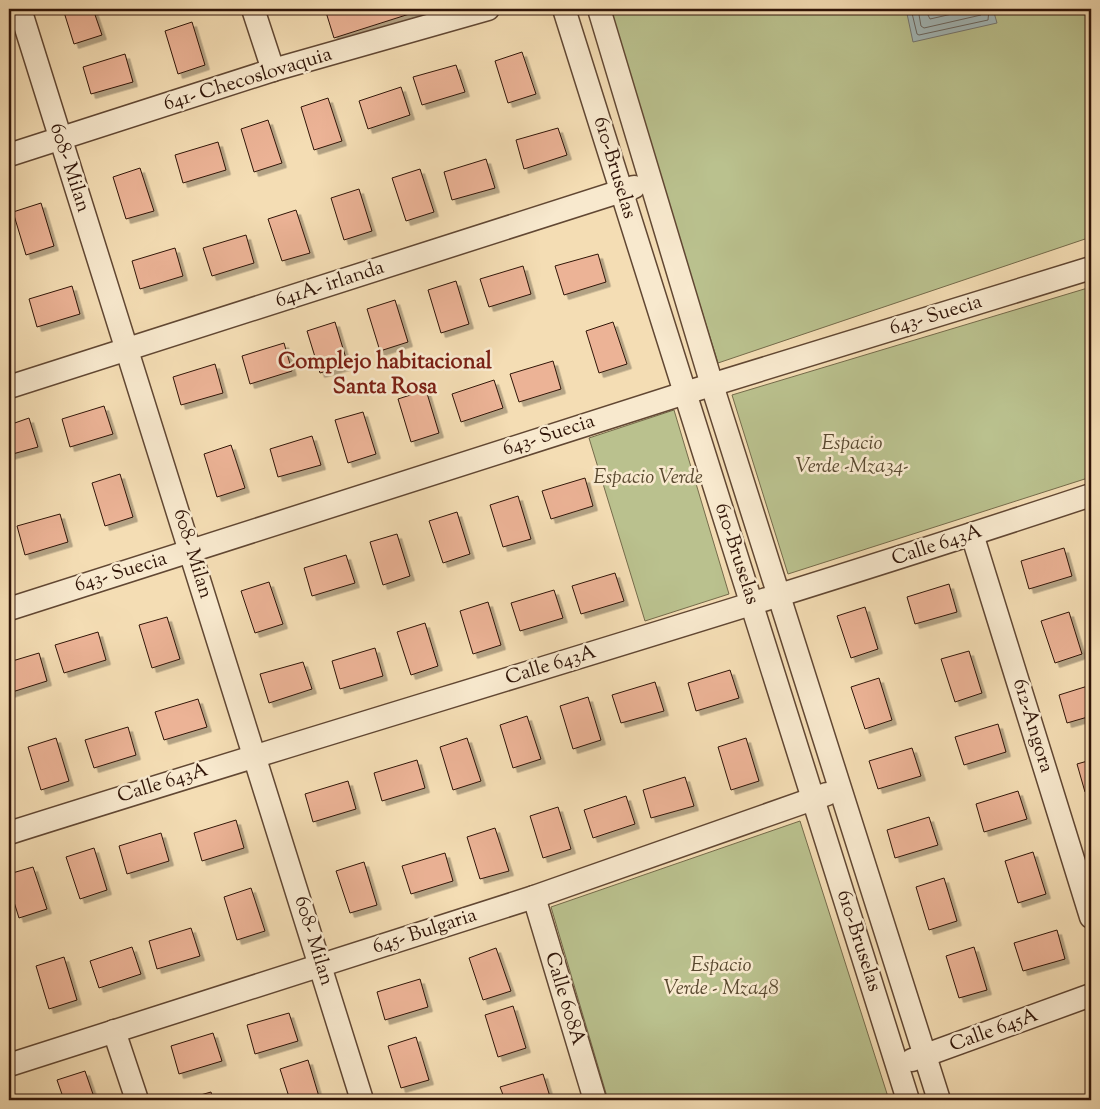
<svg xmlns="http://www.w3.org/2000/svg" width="1100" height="1109" viewBox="0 0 1100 1109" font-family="'Sorts Mill Goudy',serif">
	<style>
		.green { fill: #bac18e; stroke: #756b4b }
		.water { fill: #a2b8b9; stroke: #747772 }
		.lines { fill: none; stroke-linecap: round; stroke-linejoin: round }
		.shore { stroke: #696660; stroke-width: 1 }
		.building { fill: #ecb396; stroke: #301508; filter: url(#shadow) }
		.minor-casing { stroke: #614733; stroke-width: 25 }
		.minor { stroke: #f8e9ce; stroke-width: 22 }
		.labels { text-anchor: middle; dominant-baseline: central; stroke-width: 5; stroke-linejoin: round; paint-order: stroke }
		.street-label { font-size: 20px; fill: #301508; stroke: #f8e9ce }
		.park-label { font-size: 20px; font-style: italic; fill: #594930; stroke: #f8e9ce }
		.quarter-label { font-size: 22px; font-weight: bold; fill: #7a1f14; stroke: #f8e9ce }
	</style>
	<defs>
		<filter id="shadow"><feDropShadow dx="4.5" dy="4.5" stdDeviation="0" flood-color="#0004"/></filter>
	</defs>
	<rect width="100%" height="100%" fill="#f4ddb4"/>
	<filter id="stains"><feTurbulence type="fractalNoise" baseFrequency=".004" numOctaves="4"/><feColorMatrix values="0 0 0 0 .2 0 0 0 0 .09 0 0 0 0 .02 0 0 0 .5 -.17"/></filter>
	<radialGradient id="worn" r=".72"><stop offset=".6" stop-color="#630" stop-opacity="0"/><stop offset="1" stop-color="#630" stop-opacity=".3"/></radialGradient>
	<g class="green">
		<path d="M608,9h483v228l-373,126z"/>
		<path d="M1091,287v190l-303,97 -56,-179z"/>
		<path d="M674,410l55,184 -84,27 -56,-183z"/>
		<path d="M800,821l89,279h-281l-57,-193z"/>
	</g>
	<path class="water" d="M906,9h87l4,14 -84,19z"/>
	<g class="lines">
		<g class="shore">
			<path d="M911,9l6,25 2,1 69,-15 1,-11"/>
			<path d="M918,9l3,17 3,2 57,-13 2,-6"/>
			<path d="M925,9l5,10 44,-10"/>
		</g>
	</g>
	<g class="building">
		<path d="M63,9h30l9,26 -28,9z"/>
		<path d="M325,9h100l-91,29z"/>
		<path d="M192,22l13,43 -27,9 -13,-43z"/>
		<path d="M522,52l14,42 -28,9 -13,-42z"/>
		<path d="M125,54l8,28 -42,12 -8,-27z"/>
		<path d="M456,65l9,27 -43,13 -9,-28z"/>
		<path d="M401,87l9,28 -42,14 -9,-28z"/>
		<path d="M328,98l14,43 -28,9 -13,-43z"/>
		<path d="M268,120l14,43 -28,9 -13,-43z"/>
		<path d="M558,128l9,27 -43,14 -8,-29z"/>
		<path d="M218,142l8,28 -43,13 -8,-28z"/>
		<path d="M486,159l9,29 -43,12 -8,-28z"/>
		<path d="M140,168l14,43 -28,8 -13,-42z"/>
		<path d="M420,169l14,43 -28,9 -14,-43z"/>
		<path d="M359,189l13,42 -28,9 -13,-42z"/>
		<path d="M41,203l13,43 -28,9 -13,-43z"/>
		<path d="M296,210l14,43 -28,8 -14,-42z"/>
		<path d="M246,235l8,28 -42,13 -9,-28z"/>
		<path d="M175,248l8,28 -43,13 -8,-28z"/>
		<path d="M598,254l8,28 -42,13 -9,-29z"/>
		<path d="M523,266l8,28 -42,13 -9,-28z"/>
		<path d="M456,281l13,43 -28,9 -13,-43z"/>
		<path d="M72,286l8,28 -43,13 -8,-28z"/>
		<path d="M395,300l13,42 -28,9 -13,-42z"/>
		<path d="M335,322l13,43 -28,8 -13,-42z"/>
		<path d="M613,322l14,42 -28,9 -13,-42z"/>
		<path d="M284,343l8,28 -42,13 -8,-28z"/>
		<path d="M553,361l8,28 -42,13 -9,-28z"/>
		<path d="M215,364l8,29 -42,12 -8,-28z"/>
		<path d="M494,380l9,28 -42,14 -9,-28z"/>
		<path d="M426,390l13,43 -28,9 -13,-43z"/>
		<path d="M104,406l9,28 -43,13 -8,-28z"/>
		<path d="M363,412l13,42 -28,9 -13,-43z"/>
		<path d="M29,418l9,29 -29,8v-30z"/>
		<path d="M312,436l9,29 -43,12 -8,-28z"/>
		<path d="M231,445l14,43 -28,9 -13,-43z"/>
		<path d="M120,474l13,43 -28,9 -13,-43z"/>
		<path d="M585,478l8,28 -42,13 -9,-28z"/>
		<path d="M518,496l13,43 -28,8 -13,-42z"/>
		<path d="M457,512l13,42 -27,9 -14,-42z"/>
		<path d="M60,514l8,28 -43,13 -8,-29z"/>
		<path d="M397,534l13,42 -27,9 -13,-43z"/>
		<path d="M1064,548l8,28 -43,13 -8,-28z"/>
		<path d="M346,555l9,28 -43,13 -8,-28z"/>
		<path d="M615,573l9,28 -43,13 -9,-28z"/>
		<path d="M269,582l14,42 -28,9 -14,-42z"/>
		<path d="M949,584l8,28 -42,12 -8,-27z"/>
		<path d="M554,590l9,28 -43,13 -9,-28z"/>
		<path d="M488,602l13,43 -28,9 -13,-43z"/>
		<path d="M865,607l13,42 -27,9 -14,-42z"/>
		<path d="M1069,612l13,42 -27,9 -14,-42z"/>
		<path d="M167,617l13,42 -28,9 -13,-43z"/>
		<path d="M425,623l13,43 -27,9 -14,-43z"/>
		<path d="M98,632l8,28 -42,13 -9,-28z"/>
		<path d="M375,648l8,28 -43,13 -8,-28z"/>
		<path d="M969,651l13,42 -27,9 -14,-43z"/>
		<path d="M39,653l8,28 -38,12v-31z"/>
		<path d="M303,662l9,27 -43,14 -9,-29z"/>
		<path d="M730,670l9,28 -43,13 -8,-28z"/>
		<path d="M879,678l13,42 -27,9 -14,-42z"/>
		<path d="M655,682l9,29 -43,12 -9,-28z"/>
		<path d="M1091,685v31l-24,7 -8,-28z"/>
		<path d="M588,697l13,43 -28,9 -13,-43z"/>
		<path d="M198,699l9,28 -43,13 -9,-28z"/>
		<path d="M527,716l14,43 -28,9 -13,-43z"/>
		<path d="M998,724l8,28 -42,13 -9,-28z"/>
		<path d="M128,727l8,28 -42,13 -9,-28z"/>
		<path d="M56,738l13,43 -28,9 -13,-43z"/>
		<path d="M467,738l14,43 -28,9 -13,-43z"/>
		<path d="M746,738l13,43 -28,9 -13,-43z"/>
		<path d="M912,748l9,28 -43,13 -9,-28z"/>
		<path d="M417,760l8,28 -43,13 -8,-28z"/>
		<path d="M1091,760v30l-6,2 -8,-28z"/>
		<path d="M685,777l9,29 -43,12 -8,-28z"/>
		<path d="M348,781l8,28 -43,13 -8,-28z"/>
		<path d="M1018,791l9,28 -43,13 -8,-28z"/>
		<path d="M626,796l9,28 -42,14 -9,-28z"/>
		<path d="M558,807l13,42 -28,9 -13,-42z"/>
		<path d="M929,817l9,28 -43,13 -8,-28z"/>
		<path d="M236,820l8,28 -42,13 -8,-28z"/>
		<path d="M495,828l14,43 -29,8 -13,-42z"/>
		<path d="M161,833l8,28 -42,13 -8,-28z"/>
		<path d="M94,848l13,42 -27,9 -14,-42z"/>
		<path d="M1033,852l13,42 -28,9 -13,-42z"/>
		<path d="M445,853l8,28 -42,13 -9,-28z"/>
		<path d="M364,862l13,43 -27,8 -14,-42z"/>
		<path d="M33,867l14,42 -28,9 -10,-32v-12z"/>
		<path d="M944,878l13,43 -28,9 -13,-43z"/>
		<path d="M251,888l14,43 -28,9 -13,-43z"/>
		<path d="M191,928l9,28 -43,13 -8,-28z"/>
		<path d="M1057,930l8,29 -42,12 -9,-28z"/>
		<path d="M132,947l9,27 -42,14 -9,-27z"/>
		<path d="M974,947l13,43 -28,8 -13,-42z"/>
		<path d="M496,948l15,43 -28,9 -14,-42z"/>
		<path d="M64,957l13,43 -28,9 -13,-43z"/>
		<path d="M420,979l8,28 -43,13 -8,-28z"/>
		<path d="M513,1006l13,42 -28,9 -13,-42z"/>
		<path d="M289,1013l9,28 -43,13 -8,-29z"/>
		<path d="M213,1033l9,28 -43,13 -8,-28z"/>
		<path d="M416,1037l13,43 -28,8 -13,-42z"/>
		<path d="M308,1060l12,40h-30l-10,-31z"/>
		<path d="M85,1071l10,29h-31l-7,-20z"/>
		<path d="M543,1074l8,26h-46l-5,-13z"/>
		<path d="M211,1092l2,8h-30z"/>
	</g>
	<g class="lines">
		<defs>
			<g id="minor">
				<path d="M20,9l342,1091"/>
				<path d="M253,9l20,61"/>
				<path d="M564,9l344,1091"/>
				<path d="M599,9l113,376 227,715"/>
				<path d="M9,155l264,-85 215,-61"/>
				<path d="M9,387l625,-200"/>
				<path d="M972,534l119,383"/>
				<path d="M9,609l676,-216 406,-125"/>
				<path d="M9,833c360,-114 723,-219 1082,-338"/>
				<path d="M534,897l61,203"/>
				<path d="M114,1031l23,69"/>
				<path d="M912,1060l179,-65"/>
				<path d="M9,1065l525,-168 293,-103"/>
			</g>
		</defs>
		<use href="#minor" class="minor-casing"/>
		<use href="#minor" class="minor"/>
	</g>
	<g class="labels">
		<g class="street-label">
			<text transform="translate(248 80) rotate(-17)">641- Checoslovaquia</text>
			<text transform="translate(69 168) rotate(72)">608- Milan</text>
			<text transform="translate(614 168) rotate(73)">610-Bruselas</text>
			<text transform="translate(330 285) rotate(-18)">641A- irlanda</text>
			<text transform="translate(936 316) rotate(-17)">643- Suecia</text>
			<text transform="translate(549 436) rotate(-18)">643- Suecia</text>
			<text transform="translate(937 546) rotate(-18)">Calle 643A</text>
			<text transform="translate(192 554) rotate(73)">608- Milan</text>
			<text transform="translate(736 554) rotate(72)">610-Bruselas</text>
			<text transform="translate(121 573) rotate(-17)">643- Suecia</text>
			<text transform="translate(551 666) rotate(-17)">Calle 643A</text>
			<text transform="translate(1032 726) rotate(73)">612-Angora</text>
			<text transform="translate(163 784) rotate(-17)">Calle 643A</text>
			<text transform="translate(425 932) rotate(-18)">645- Bulgaria</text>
			<text transform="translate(313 941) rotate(73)">608- Milan</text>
			<text transform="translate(858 941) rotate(72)">610-Bruselas</text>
			<text transform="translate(564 999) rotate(73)">Calle 608A</text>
			<text transform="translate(994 1031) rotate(-20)">Calle 645A</text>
		</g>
		<g class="park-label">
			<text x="852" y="444">Espacio<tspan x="852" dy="23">Verde -Mza34-</tspan></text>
			<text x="648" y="478">Espacio Verde</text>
			<text x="721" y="966">Espacio<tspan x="721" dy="23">Verde - Mza48</tspan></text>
		</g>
		<g class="quarter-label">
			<text x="385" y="363">Complejo habitacional<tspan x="385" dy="25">Santa Rosa</tspan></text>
		</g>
	</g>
	<rect width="1100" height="1109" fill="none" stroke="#f4ddb4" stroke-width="30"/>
	<rect x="10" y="10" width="1080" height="1089" fill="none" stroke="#301508" stroke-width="2.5"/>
	<rect x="15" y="15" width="1070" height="1079" fill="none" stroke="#301508"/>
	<rect width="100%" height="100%" filter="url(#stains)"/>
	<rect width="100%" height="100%" fill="url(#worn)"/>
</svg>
